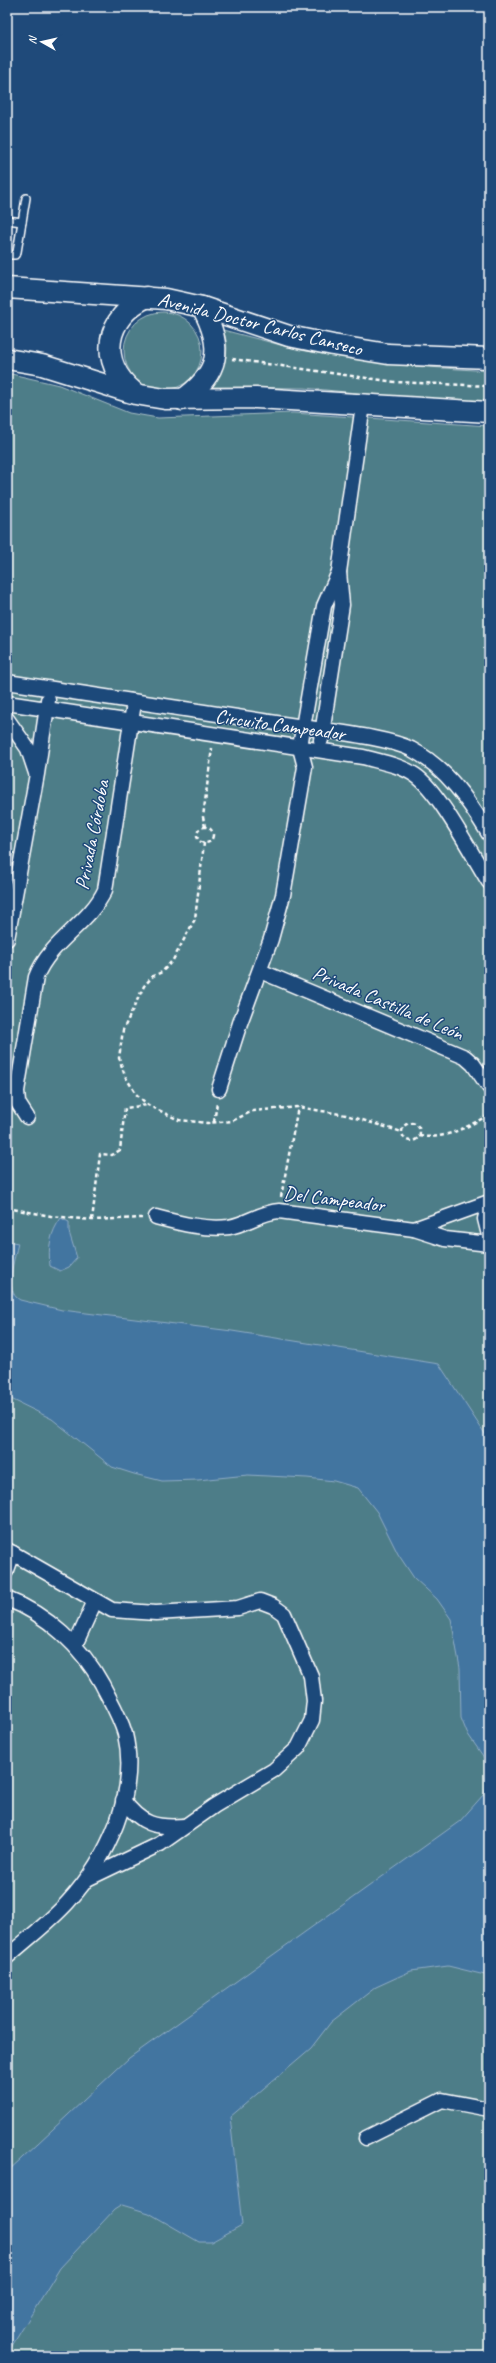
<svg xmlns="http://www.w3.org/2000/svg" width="496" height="2363" viewBox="0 0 496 2363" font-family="Caveat,sans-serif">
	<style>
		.green { fill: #4e7d88; stroke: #a6bec4 }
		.water { fill: #4375a0; stroke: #8eacc6 }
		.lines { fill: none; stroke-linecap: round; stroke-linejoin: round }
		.service-casing { stroke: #fff; stroke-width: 10 }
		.minor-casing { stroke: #fff; stroke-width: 17 }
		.secondary-casing { stroke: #fff; stroke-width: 23 }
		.path { stroke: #fff; stroke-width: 2.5; stroke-dasharray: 4 3; stroke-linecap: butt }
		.service { stroke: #1f4a7a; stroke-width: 7 }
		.minor { stroke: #1f4a7a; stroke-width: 14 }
		.secondary { stroke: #1f4a7a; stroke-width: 20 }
		.labels { text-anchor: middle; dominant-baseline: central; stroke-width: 3; stroke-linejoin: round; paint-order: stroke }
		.street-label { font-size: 20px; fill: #fff; stroke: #1f4a7a }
	</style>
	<rect width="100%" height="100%" fill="#1f4a7a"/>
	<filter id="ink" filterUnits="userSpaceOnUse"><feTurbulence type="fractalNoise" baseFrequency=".025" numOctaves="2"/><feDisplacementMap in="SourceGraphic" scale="8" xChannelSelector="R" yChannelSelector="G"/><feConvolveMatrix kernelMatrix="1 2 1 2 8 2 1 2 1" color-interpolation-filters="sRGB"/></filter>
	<g filter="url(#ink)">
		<g class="green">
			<circle cx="163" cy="351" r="39"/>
			<path d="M223,330l77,20 97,15 92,6v32l-20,1 -164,-16 -95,-1c14,-20 22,-33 13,-57z"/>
			<path d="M7,373l52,12 70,28 29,5 135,-5 196,13v1930h-482z"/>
		</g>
		<g class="water">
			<path d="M61,1218l8,4v10l8,26 -8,9 -9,4 -10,-5c-2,-19 0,-33 11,-48z"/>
			<path d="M7,1241l11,2c-3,15 -15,48 2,57l42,10 170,21 207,33 50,76v338l-6,-22 -16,-23 -6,-15 -1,-50 -9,-49 -14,-20 -23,-21 -16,-24 -21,-42 -19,-24 -24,-7 -27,-3 -59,-3 -50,5 -36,1 -28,-7 -22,-7 -60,-48 -45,-22z"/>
			<path d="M489,1779v197l-41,-10 -37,5 -35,16 -45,35 -20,26 -81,69 12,108 -31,17h-12l-50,-29 -27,-8 -8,5 -54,58 -53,86v-182l122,-114 331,-237 24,-27z"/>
		</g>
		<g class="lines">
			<defs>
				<g id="service">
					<path d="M7,220l15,2"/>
					<path d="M7,255h8l2,-3 9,-54"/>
				</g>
				<g id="minor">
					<path d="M7,682l296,45 21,-121 15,-34"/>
					<path d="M7,703l356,54c18,5 37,8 52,18 24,16 57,80 74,107"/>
					<path d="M7,719l21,30 8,24"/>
					<path d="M321,740l21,-135 -3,-33 24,-167"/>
					<path d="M7,939l30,-165 11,-74"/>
					<path d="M260,971l205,86 8,7 16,23"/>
					<path d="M219,1089l21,-66 31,-84 12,-44 22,-128 -5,-19 3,-21c30,5 83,10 108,22 35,18 58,52 78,85"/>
					<path d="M27,1117l-9,-14 -1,-12 19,-114c14,-36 53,-53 69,-87l29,-187"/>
					<path d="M489,1205l-4,14 4,16"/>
					<path d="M156,1217c23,6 49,13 73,10 18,-3 32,-15 50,-16l135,18 31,10 44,5"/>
					<path d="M414,1229l75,-27"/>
					<path d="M7,1550l105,60 44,3 82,-5 22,-7 13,5 11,8 27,62 3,25 -2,19 -14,28 -24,22 -60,36 -54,38 -73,35"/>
					<path d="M7,1570l6,-17"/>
					<path d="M7,1599c40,15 75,48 95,85 8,16 18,32 23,50 14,59 -18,125 -57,168 -18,20 -41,37 -61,55"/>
					<path d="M75,1645l20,-44"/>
					<path d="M123,1800c18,25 33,28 62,26"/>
					<path d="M366,2138l76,-38 47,9"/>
				</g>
				<g id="secondary">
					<path d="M7,288l159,11 36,8 87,29 44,9 55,9 101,4"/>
					<path d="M7,359l35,6 93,29 30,5 91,-1 233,14"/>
					<path d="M134,392c-37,-30 -29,-75 13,-95"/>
					<path d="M182,400c38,-27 42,-52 20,-93"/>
				</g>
			</defs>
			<use href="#service" class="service-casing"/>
			<use href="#minor" class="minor-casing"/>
			<use href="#secondary" class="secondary-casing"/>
			<g class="path">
				<path d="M232,359l163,23 94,4"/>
				<path d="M205,827l-2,-10 9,-69"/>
				<circle cx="205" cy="835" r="8"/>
				<path d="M204,843l-9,76 -22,41 -11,12 -9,4 -9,10 -21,44 -4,28 6,18 11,18 12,11 31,15 28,3 25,-2 21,-10 45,-4 48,8 56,17"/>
				<path d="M214,1122l3,-19"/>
				<circle cx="411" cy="1132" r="9"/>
				<path d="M419,1136c27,4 47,-9 70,-21"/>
				<path d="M281,1197l17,-90"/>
				<path d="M7,1208l44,8 41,4 50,-2"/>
				<path d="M92,1220l8,-66 12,1 8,-5 5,-42 23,-3"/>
			</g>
			<use href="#service" class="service"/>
			<use href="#minor" class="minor"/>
			<use href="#secondary" class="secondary"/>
		</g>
	</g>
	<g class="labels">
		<g class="street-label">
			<text transform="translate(260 324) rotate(14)">Avenida Doctor Carlos Canseco</text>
			<text transform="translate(280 725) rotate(8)">Circuito Campeador</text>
			<text transform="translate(92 835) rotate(-79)">Privada Córdoba</text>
			<text transform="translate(388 1003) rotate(23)">Privada Castilla de León</text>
			<text transform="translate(334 1199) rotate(7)">Del Campeador</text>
		</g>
	</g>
	<rect width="496" height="2363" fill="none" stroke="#1f4a7a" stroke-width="24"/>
	<rect x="12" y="12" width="472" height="2339" fill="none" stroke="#fff" stroke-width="1.5" filter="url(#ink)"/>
	<g transform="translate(42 42) rotate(278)" stroke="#1f4a7a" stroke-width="3" paint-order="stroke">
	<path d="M0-3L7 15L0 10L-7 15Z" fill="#ffffff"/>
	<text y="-6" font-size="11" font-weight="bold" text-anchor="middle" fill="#ffffff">N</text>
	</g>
</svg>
